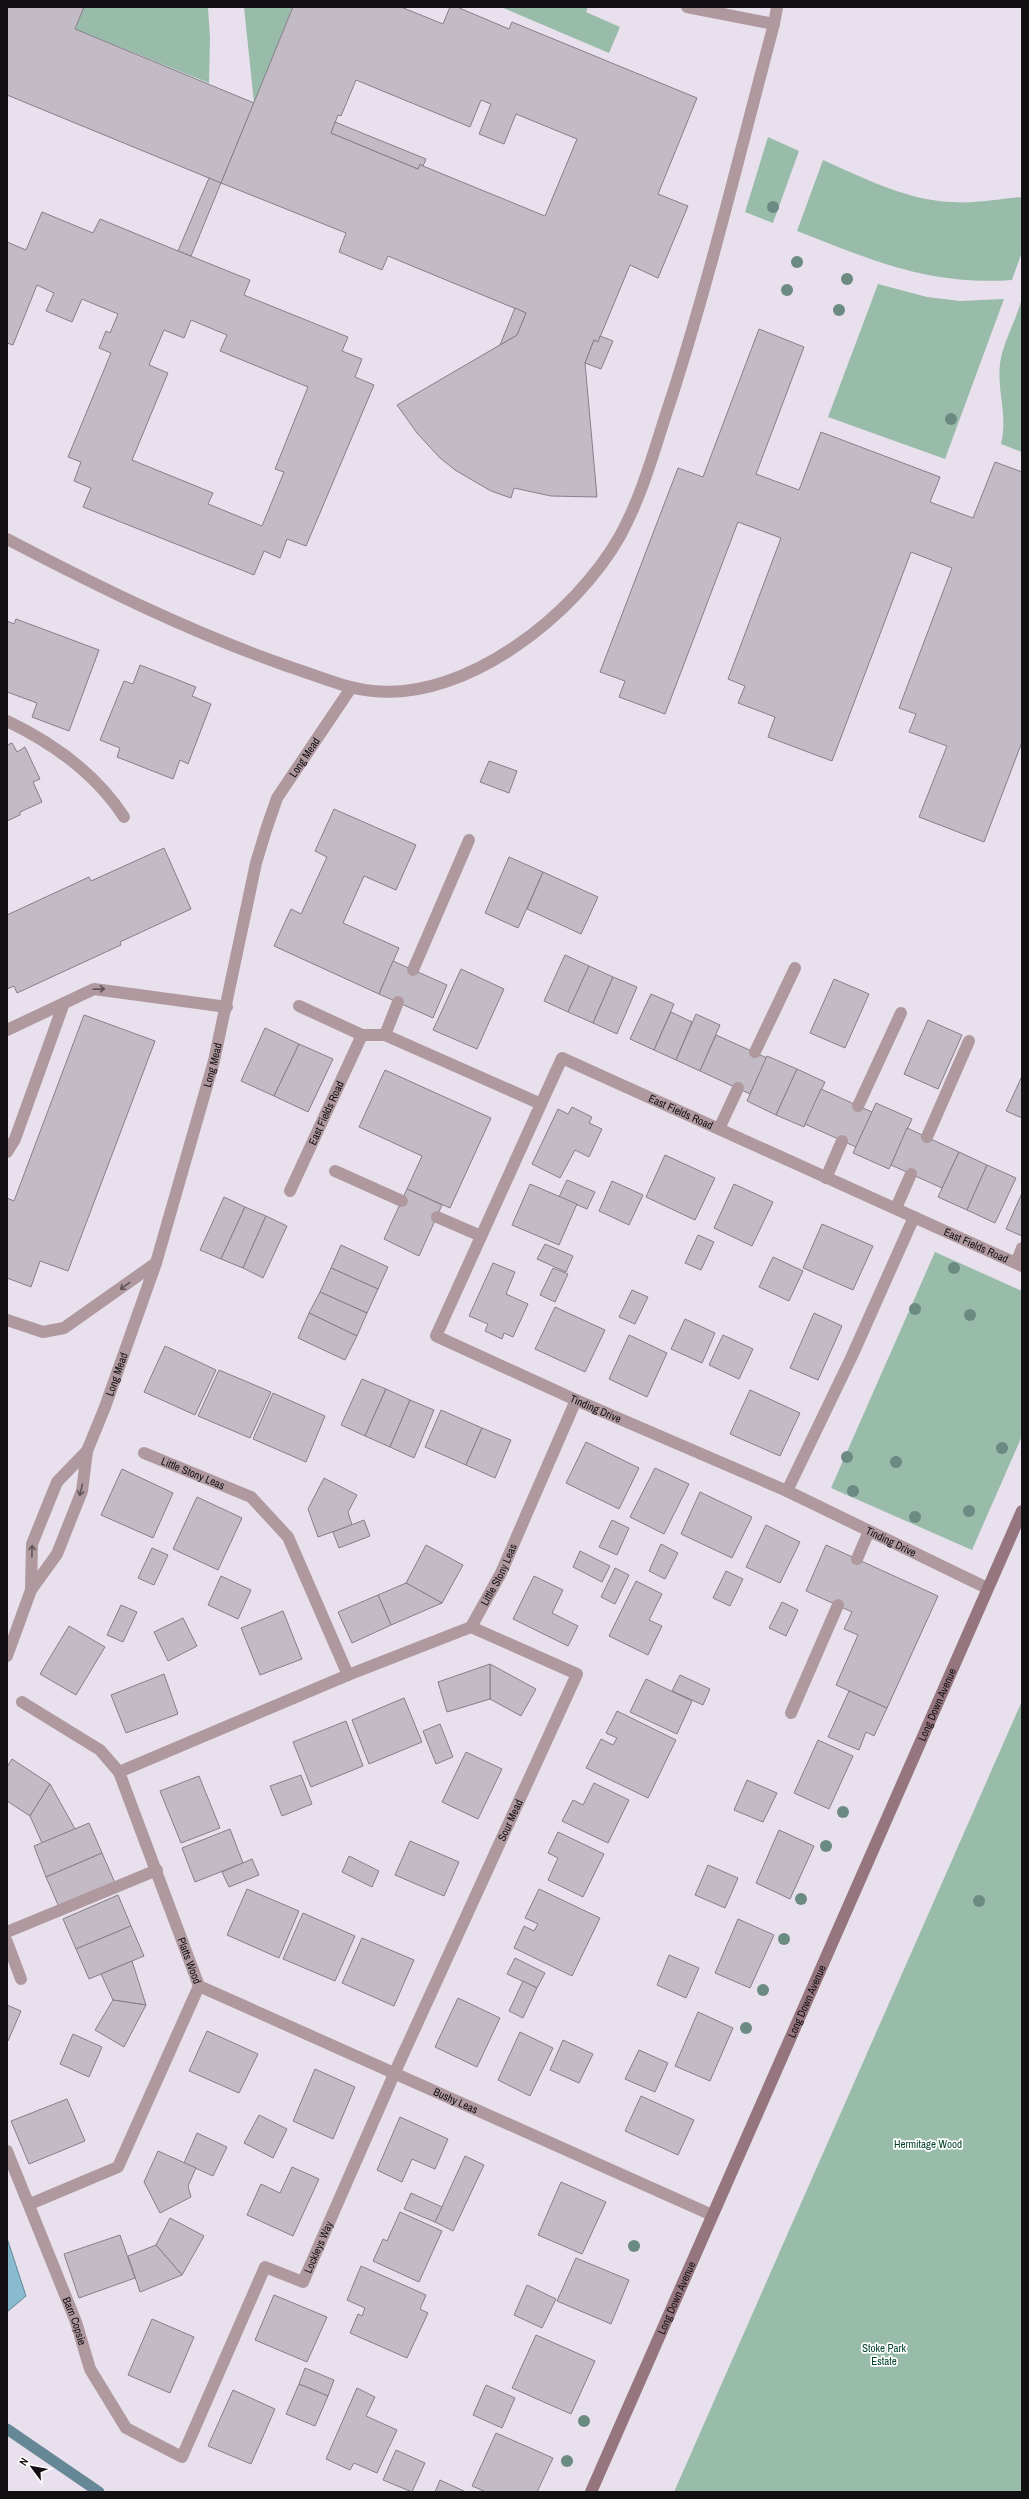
<svg xmlns="http://www.w3.org/2000/svg" width="1029" height="2499" viewBox="0 0 1029 2499" font-family="'Archivo Narrow',sans-serif">
	<style>
		.green { fill: #99bba9 }
		.water { fill: #88bbce; stroke: #658796 }
		.lines { fill: none; stroke-linecap: round; stroke-linejoin: round }
		.stream { stroke: #658796; stroke-width: 11 }
		.building { fill: #c2bac5; stroke: #867f89; fill-rule: evenodd }
		.lane { stroke: #af999f; stroke-width: 12 }
		.street { stroke: #af999f; stroke-width: 12 }
		.secondary { stroke: #95767e; stroke-width: 12 }
		.tree { fill: #6b8a82 }
		.oneway { stroke: #605459 }
		.labels { text-anchor: middle; dominant-baseline: central; stroke-width: 3.5; stroke-linejoin: round; paint-order: stroke }
		.street-label { font-size: 11px; fill: #120f13; stroke: #fff }
		.park-label { font-size: 11px; fill: #05432c; stroke: #fff }
	</style>
	<rect width="100%" height="100%" fill="#e8e0ec"/>
	<g class="green">
		<path d="M84,7h124l2,31 -1,45 -134,-54z"/>
		<path d="M244,7h49l-39,96z"/>
		<path d="M501,7h87l-2,5 34,15 -11,26z"/>
		<path d="M768,137l31,14 -26,72 -28,-11z"/>
		<path d="M823,160c41,18 83,40 128,42 23,2 48,-3 71,-5v55l-10,28c-82,6 -141,-20 -215,-49z"/>
		<path d="M878,284l49,13 33,4 44,-2 -59,160 -117,-42z"/>
		<path d="M1022,297v155l-21,-8c7,-29 -4,-51 -1,-80 3,-23 17,-44 22,-67z"/>
		<path d="M935,1252l87,39v145l-50,114 -141,-62z"/>
		<path d="M1022,1701v791h-348z"/>
	</g>
	<path class="water" d="M7,2238l19,58 -19,16z"/>
	<g class="lines">
		<path class="stream" d="M7,2429l92,63"/>
	</g>
	<g class="building">
		<path d="M7,7h77l-9,22 179,74 -33,80 -214,-88z"/>
		<path d="M293,7h108l42,17 7,-17h7l52,22 3,-7 185,76 -39,96 30,12 -30,72 -28,-13 -32,77 -4,-2 -9,23 12,134 -46,-1 -37,-8 -3,10 -20,-7 -36,-21 -16,-13 -22,-24 -20,-28 120,-70 9,-22 -138,-57 -6,14 -43,-18 7,-19 -125,-50zM356,80l114,47 11,-27 10,4 -12,30 25,10 12,-30 61,25 -32,77 -122,-50 -3,-2 -2,5 -87,-36 7,-18 3,1z"/>
		<path d="M335,122l91,37 -3,7 -3,-2 -2,5 -87,-36z"/>
		<path d="M209,178l12,5 -30,73 -13,-5z"/>
		<path d="M42,212l51,21 7,-14 78,32 72,29 -6,15 104,42 -6,14 20,8 -7,18 19,8 -68,161 -19,-7 -7,19 -16,-7 -10,24 -171,-68 8,-19 -17,-7 7,-19 -13,-5 43,-104 -12,-5 7,-17 4,2 8,-19 -36,-15 -10,23 -26,-11 8,-18 -17,-8 -24,60 -6,-2v-101l19,8zM191,320l36,15 -7,16 88,36 -33,82 9,3 -22,54 -54,-22 5,-11 -81,-33 36,-87 -19,-8 15,-35 20,8z"/>
		<path d="M515,308l11,5 -9,22 -17,10z"/>
		<path d="M759,329l45,18 -48,127 43,16 22,-58 119,45 -10,25 43,16 22,-56 27,10v270l-38,100 -65,-25 28,-71 -38,-14 7,-18 -17,-6 53,-140 -41,-16 -79,209 -64,-24 7,-20 -37,-14 7,-17 -17,-7 53,-141 -43,-16 -73,192 -46,-17 6,-16 -25,-9 78,-204 25,9z"/>
		<path d="M600,336l13,5 -12,28 -16,-6 9,-23 4,2z"/>
		<path d="M16,619l83,31 -30,81 -37,-14 5,-14 -30,-11v-71l7,3z"/>
		<path d="M140,665l56,22 -4,9 19,8 -23,60 -8,-4 -7,19 -56,-22 3,-9 -20,-8 24,-59 9,3z"/>
		<path d="M12,743l5,9 8,-5 15,32 -7,3 9,20 -22,10v3l-13,6v-76z"/>
		<path d="M489,761l28,10 -8,22 -29,-11z"/>
		<path d="M334,809l82,36 -20,45 -32,-14 -21,47 56,25 -20,46 -105,-48 17,-37 10,5 26,-57 -12,-6z"/>
		<path d="M164,848l27,61 -71,33 1,3 -104,48 -3,-7 -7,3v-74l82,-38 2,4z"/>
		<path d="M509,857l34,15 -25,56 -33,-15z"/>
		<path d="M543,872l55,25 -17,37 -54,-25z"/>
		<path d="M565,955l24,11 -21,46 -24,-11z"/>
		<path d="M393,961l54,24 -14,33 -54,-24z"/>
		<path d="M589,966l24,11 -20,46 -25,-11z"/>
		<path d="M461,969l43,20 -27,60 -44,-19z"/>
		<path d="M613,977l24,10 -20,47 -24,-11z"/>
		<path d="M834,979l35,15 -24,54 -35,-15z"/>
		<path d="M651,994l23,10 -20,46 -24,-11z"/>
		<path d="M671,1012l21,10 -16,38 -22,-10z"/>
		<path d="M696,1014l24,11 -20,46 -24,-11z"/>
		<path d="M84,1015l71,26 -87,230 -28,-10 -9,26 -24,-9v-80l7,3z"/>
		<path d="M928,1020l34,15 -24,54 -34,-15z"/>
		<path d="M265,1028l34,16 -25,52 -33,-15z"/>
		<path d="M716,1035l51,23 -17,36 -50,-23z"/>
		<path d="M299,1044l34,15 -25,53 -34,-16z"/>
		<path d="M767,1056l30,13 -21,46 -29,-14z"/>
		<path d="M797,1069l28,13 -21,45 -28,-12z"/>
		<path d="M385,1070l106,48 -41,90 -43,-19 15,-33 -63,-29z"/>
		<path d="M1022,1076v42l-16,-7z"/>
		<path d="M821,1089l51,23 -16,35 -51,-23z"/>
		<path d="M876,1103l36,16 -23,50 -36,-16z"/>
		<path d="M572,1107l20,10 -3,6 13,6 -13,28 -14,-7 -15,28 -28,-14 26,-55 10,5z"/>
		<path d="M907,1128l52,24 -17,36 -51,-23z"/>
		<path d="M959,1152l28,13 -20,45 -29,-13z"/>
		<path d="M665,1155l50,23 -20,42 -49,-23z"/>
		<path d="M987,1165l29,13 -21,45 -28,-13z"/>
		<path d="M567,1180l28,12 -8,17 -28,-12z"/>
		<path d="M612,1181l31,14 -14,30 -30,-14z"/>
		<path d="M530,1184l47,20 -18,41 -47,-20z"/>
		<path d="M734,1184l39,18 -21,44 -38,-18z"/>
		<path d="M407,1189l35,16 -23,51 -35,-17z"/>
		<path d="M1022,1193v43l-16,-7z"/>
		<path d="M224,1197l21,10 -24,52 -21,-9z"/>
		<path d="M245,1207l21,9 -23,52 -22,-9z"/>
		<path d="M266,1216l21,10 -24,52 -20,-10z"/>
		<path d="M822,1224l51,22 -20,44 -50,-22z"/>
		<path d="M698,1235l16,7 -13,28 -16,-7z"/>
		<path d="M545,1244l28,12 -7,16 -29,-13z"/>
		<path d="M341,1245l47,22 -10,22 -47,-21z"/>
		<path d="M773,1257l30,14 -14,30 -30,-14z"/>
		<path d="M493,1263l22,9 -9,22 22,10 -15,33 -9,-4 -2,6 -17,-8 3,-7 -19,-8z"/>
		<path d="M331,1268l47,21 -11,24 -47,-21z"/>
		<path d="M553,1268l15,6 -13,28 -15,-7z"/>
		<path d="M632,1290l16,7 -13,27 -16,-7z"/>
		<path d="M320,1292l47,21 -10,23 -48,-23z"/>
		<path d="M555,1307l50,23 -20,42 -50,-23z"/>
		<path d="M309,1313l48,23 -12,24 -47,-22z"/>
		<path d="M814,1313l28,13 -24,54 -28,-12z"/>
		<path d="M685,1319l30,14 -13,30 -31,-14z"/>
		<path d="M629,1335l38,18 -20,44 -38,-18z"/>
		<path d="M723,1335l30,14 -14,30 -30,-14z"/>
		<path d="M165,1346l51,24 -21,45 -51,-23z"/>
		<path d="M219,1370l52,22 -21,46 -52,-22z"/>
		<path d="M362,1379l24,10 -21,47 -24,-11z"/>
		<path d="M386,1389l24,11 -20,47 -25,-11z"/>
		<path d="M750,1390l50,23 -20,43 -50,-22z"/>
		<path d="M273,1393l52,23 -19,46 -53,-23z"/>
		<path d="M410,1400l24,10 -20,48 -24,-11z"/>
		<path d="M441,1410l41,18 -16,37 -41,-18z"/>
		<path d="M482,1428l29,12 -16,38 -29,-13z"/>
		<path d="M586,1442l53,26 -20,41 -53,-26z"/>
		<path d="M655,1468l34,16 -25,50 -34,-17z"/>
		<path d="M122,1469l51,24 -20,45 -52,-23z"/>
		<path d="M324,1478l33,17 -9,17 4,13 -34,12 -10,-28z"/>
		<path d="M700,1492l52,25 -20,41 -51,-24z"/>
		<path d="M197,1497l45,21 -24,52 -45,-21z"/>
		<path d="M364,1520l6,16 -31,12 -6,-16z"/>
		<path d="M612,1520l17,8 -12,27 -18,-8z"/>
		<path d="M766,1525l34,17 -20,41 -34,-16z"/>
		<path d="M661,1544l17,9 -13,26 -16,-8z"/>
		<path d="M426,1545l37,20 -21,38 -36,-20z"/>
		<path d="M826,1545l112,51 -51,112 -51,-23 22,-50 -14,-6 8,-17 -46,-21z"/>
		<path d="M152,1548l16,7 -14,30 -16,-7z"/>
		<path d="M580,1551l30,15 -8,16 -29,-15z"/>
		<path d="M615,1568l14,7 -14,29 -14,-7z"/>
		<path d="M726,1571l17,8 -13,27 -17,-8z"/>
		<path d="M221,1576l30,14 -13,29 -30,-14z"/>
		<path d="M534,1576l29,14 -11,23 26,13 -10,20 -55,-27z"/>
		<path d="M636,1581l26,13 -13,26 13,6 -14,29 -39,-19z"/>
		<path d="M406,1583l36,20 -51,22 -13,-30z"/>
		<path d="M378,1595l13,30 -39,18 -14,-31z"/>
		<path d="M782,1602l16,8 -12,26 -17,-8z"/>
		<path d="M121,1605l16,7 -14,30 -16,-7z"/>
		<path d="M283,1611l19,48 -42,16 -19,-47z"/>
		<path d="M183,1618l14,28 -29,15 -14,-29z"/>
		<path d="M69,1626l36,21 -29,48 -36,-21z"/>
		<path d="M490,1664l46,25 -15,27 -31,-17z"/>
		<path d="M490,1664v35l-43,13 -9,-30z"/>
		<path d="M164,1674l14,40 -52,19 -15,-38z"/>
		<path d="M680,1675l30,14 -7,16 -31,-14z"/>
		<path d="M646,1679l46,22 -15,33 -47,-22z"/>
		<path d="M849,1691l38,17 -13,28 -8,-4 -7,18 -31,-13z"/>
		<path d="M404,1698l18,44 -53,22 -17,-44z"/>
		<path d="M617,1711l59,29 -28,58 -62,-30 15,-29 12,6 4,-7 -11,-5z"/>
		<path d="M346,1721l17,45 -52,21 -18,-45z"/>
		<path d="M440,1724l13,33 -17,7 -13,-33z"/>
		<path d="M818,1740l35,16 -24,53 -35,-16z"/>
		<path d="M466,1752l36,17 -24,50 -36,-17z"/>
		<path d="M12,1759l38,25 -20,32 -23,-15v-34z"/>
		<path d="M301,1775l11,29 -30,12 -12,-30z"/>
		<path d="M199,1776l21,52 -39,15 -21,-52z"/>
		<path d="M747,1780l30,13 -14,29 -29,-12z"/>
		<path d="M594,1783l35,17 -21,43 -46,-22 11,-21 10,5z"/>
		<path d="M50,1784l25,45 -33,14 -12,-27z"/>
		<path d="M89,1823l13,30 -56,24 -12,-31z"/>
		<path d="M230,1829l13,34 -48,19 -13,-34z"/>
		<path d="M779,1830l35,16 -24,53 -34,-16z"/>
		<path d="M558,1832l46,22 -21,43 -35,-17 10,-22 -10,-5z"/>
		<path d="M410,1841l49,21 -15,34 -49,-21z"/>
		<path d="M102,1853l13,30 -56,24 -13,-30z"/>
		<path d="M349,1856l30,15 -7,16 -30,-15z"/>
		<path d="M252,1859l7,16 -30,12 -7,-15z"/>
		<path d="M708,1865l30,13 -13,30 -30,-13z"/>
		<path d="M247,1889l52,22 -20,47 -52,-23z"/>
		<path d="M539,1889l61,29 -28,58 -58,-28 10,-22 10,5 4,-7 -13,-6z"/>
		<path d="M118,1895l13,31 -55,23 -13,-30z"/>
		<path d="M303,1913l52,23 -20,45 -52,-22z"/>
		<path d="M738,1919l36,16 -24,53 -35,-15z"/>
		<path d="M131,1926l13,30 -55,23 -13,-30z"/>
		<path d="M362,1938l52,22 -20,46 -52,-23z"/>
		<path d="M669,1955l30,13 -13,30 -29,-13z"/>
		<path d="M515,1958l30,15 -8,15 -30,-14z"/>
		<path d="M132,1961l14,44 -33,-5 -12,-26z"/>
		<path d="M523,1981l14,7 -14,30 -14,-7z"/>
		<path d="M458,1998l42,20 -23,49 -42,-20z"/>
		<path d="M113,2000l33,5 -22,42 -29,-17z"/>
		<path d="M7,2005l14,6 -13,30 -1,-1z"/>
		<path d="M698,2012l35,16 -23,53 -35,-15z"/>
		<path d="M207,2031l51,23 -19,39 -50,-22z"/>
		<path d="M520,2032l33,16 -23,48 -32,-16z"/>
		<path d="M73,2034l29,13 -13,30 -29,-13z"/>
		<path d="M563,2040l30,14 -14,29 -29,-13z"/>
		<path d="M639,2050l29,13 -13,29 -30,-13z"/>
		<path d="M315,2069l40,18 -22,52 -40,-18z"/>
		<path d="M641,2096l53,24 -16,35 -53,-24z"/>
		<path d="M67,2099l18,42 -56,23 -18,-43z"/>
		<path d="M259,2115l28,14 -14,29 -29,-15z"/>
		<path d="M400,2117l48,22 -13,30 -23,-10 -10,23 -25,-12z"/>
		<path d="M197,2133l30,14 -14,29 -29,-13z"/>
		<path d="M158,2151l38,17 -8,18 3,11 -31,16 -16,-31z"/>
		<path d="M465,2156l19,9 -31,66 -18,-9z"/>
		<path d="M292,2167l27,12 -26,57 -46,-21 14,-31 19,9z"/>
		<path d="M561,2182l45,20 -24,52 -44,-19z"/>
		<path d="M411,2193l31,14 -7,15 -31,-13z"/>
		<path d="M400,2212l42,19 -23,51 -46,-21 10,-22 4,2z"/>
		<path d="M170,2218l34,18 -22,39 -26,-30z"/>
		<path d="M120,2235l15,43 -56,20 -15,-44z"/>
		<path d="M156,2245l26,30 -42,17 -12,-36z"/>
		<path d="M576,2258l53,22 -18,44 -54,-23z"/>
		<path d="M361,2266l65,29 -6,14 8,4 -21,45 -57,-25 8,-19 4,2 3,-8 -18,-8z"/>
		<path d="M527,2285l29,14 -14,29 -28,-13z"/>
		<path d="M274,2295l53,22 -20,45 -52,-22z"/>
		<path d="M152,2319l42,18 -24,56 -42,-18z"/>
		<path d="M536,2335l59,26 -24,53 -59,-26z"/>
		<path d="M305,2368l29,12 -6,16 -29,-12z"/>
		<path d="M299,2384l29,12 -13,30 -29,-12z"/>
		<path d="M486,2385l29,13 -13,30 -29,-13z"/>
		<path d="M357,2388l18,9 -9,19 31,14 -20,43 -23,-10 -4,7 -24,-11z"/>
		<path d="M233,2390l42,19 -24,55 -43,-18z"/>
		<path d="M496,2433l57,25 -16,34h-51l-14,-6z"/>
		<path d="M396,2450l29,13 -13,29 -29,-12z"/>
		<path d="M440,2480l26,12h-31z"/>
	</g>
	<g class="lines">
		<g class="lane">
			<path d="M687,7l87,17"/>
			<path d="M7,539c92,48 185,94 283,128 28,9 54,21 83,24 94,10 203,-77 247,-155 24,-44 36,-93 52,-140 39,-122 69,-248 102,-372l3,-17"/>
			<path d="M413,970l56,-130"/>
			<path d="M385,1035l13,-33"/>
			<path d="M755,1052l40,-84"/>
			<path d="M858,1106l43,-93"/>
			<path d="M719,1129l19,-41"/>
			<path d="M927,1137l42,-96"/>
			<path d="M335,1171l67,30"/>
			<path d="M826,1178l16,-37"/>
			<path d="M896,1208l15,-34"/>
			<path d="M437,1217l44,19"/>
			<path d="M1016,1263l6,-15"/>
			<path d="M787,1491l65,-135 62,-139"/>
			<path d="M857,1559l12,-28"/>
			<path d="M31,1590l1,-46 25,-62 30,-31"/>
			<path id="s1" d="M7,1656l24,-66 26,-36 25,-63 5,-40 18,-44 51,-144 58,-202 42,-198 10,-33 11,-32 74,-110"/>
			<path d="M791,1713l47,-108"/>
			<path d="M7,1932l150,-62"/>
			<path d="M7,1942l14,37"/>
		</g>
		<g class="street">
			<path d="M7,721c46,22 89,53 117,96"/>
			<path id="s2" d="M299,1006l63,29h23l156,69 21,-46 460,208"/>
			<path d="M7,1030l87,-41 133,18"/>
			<path id="s3" d="M541,1104l-105,232 140,64 211,91 200,97"/>
			<path d="M7,1152l8,-13 49,-136"/>
			<path id="s4" d="M290,1191l72,-156"/>
			<path d="M7,1320l36,12 21,-4 92,-65"/>
			<path id="s5" d="M144,1453l107,44 37,40 60,138"/>
			<path id="s6" d="M22,1702l78,48 19,22 80,214 -81,181 -88,37"/>
			<path id="s7" d="M119,1772l229,-97 123,-48 30,-54 75,-173"/>
			<path id="s8" d="M199,1986l513,229"/>
			<path id="s9" d="M7,2151l69,171 14,47 36,59 56,29 83,-190 38,15 92,-210 182,-398 -106,-47"/>
		</g>
		<path class="secondary" id="s10" d="M591,2492l431,-981"/>
	</g>
	<g class="tree">
		<circle cx="773" cy="207" r="6"/>
		<circle cx="797" cy="262" r="6"/>
		<circle cx="847" cy="279" r="6"/>
		<circle cx="787" cy="290" r="6"/>
		<circle cx="839" cy="310" r="6"/>
		<circle cx="951" cy="419" r="6"/>
		<circle cx="954" cy="1268" r="6"/>
		<circle cx="915" cy="1309" r="6"/>
		<circle cx="970" cy="1315" r="6"/>
		<circle cx="1002" cy="1448" r="6"/>
		<circle cx="847" cy="1457" r="6"/>
		<circle cx="896" cy="1462" r="6"/>
		<circle cx="853" cy="1491" r="6"/>
		<circle cx="969" cy="1511" r="6"/>
		<circle cx="915" cy="1517" r="6"/>
		<circle cx="843" cy="1812" r="6"/>
		<circle cx="826" cy="1846" r="6"/>
		<circle cx="801" cy="1899" r="6"/>
		<circle cx="979" cy="1901" r="6"/>
		<circle cx="784" cy="1939" r="6"/>
		<circle cx="763" cy="1990" r="6"/>
		<circle cx="746" cy="2028" r="6"/>
		<circle cx="634" cy="2246" r="6"/>
		<circle cx="584" cy="2421" r="6"/>
		<circle cx="567" cy="2461" r="6"/>
	</g>
	<defs><path id="oneway-shaft" d="M-6 0H5M1.5-3L5.5 0L1.5 3" fill="none" stroke-width="1.6" stroke-linecap="round" stroke-linejoin="round"/></defs>
	<g class="oneway">
		<use href="#oneway-shaft" transform="translate(99 989) rotate(-2)"/>
		<use href="#oneway-shaft" transform="translate(125 1286) rotate(144)"/>
		<use href="#oneway-shaft" transform="translate(81 1490) rotate(104)"/>
		<use href="#oneway-shaft" transform="translate(32 1551) rotate(-89)"/>
	</g>
	<g class="labels">
		<g class="street-label">
			<text stroke="none"><textPath href="#s1" startOffset="953">Long Mead</textPath></text>
			<text stroke="none"><textPath href="#s1" startOffset="629">Long Mead</textPath></text>
			<text stroke="none"><textPath href="#s2" startOffset="444">East Fields Road</textPath></text>
			<text stroke="none"><textPath href="#s4" startOffset="86">East Fields Road</textPath></text>
			<text stroke="none"><textPath href="#s2" startOffset="768">East Fields Road</textPath></text>
			<text stroke="none"><textPath href="#s1" startOffset="305">Long Mead</textPath></text>
			<text stroke="none"><textPath href="#s3" startOffset="430">Tinding Drive</textPath></text>
			<text stroke="none"><textPath href="#s5" startOffset="53">Little Stony Leas</textPath></text>
			<text stroke="none"><textPath href="#s3" startOffset="754">Tinding Drive</textPath></text>
			<text stroke="none"><textPath href="#s7" startOffset="440">Little Stony Leas</textPath></text>
			<text stroke="none"><textPath href="#s10" startOffset="860">Long Down Avenue</textPath></text>
			<text stroke="none"><textPath href="#s9" startOffset="1120">Sour Mead</textPath></text>
			<text stroke="none"><textPath href="#s6" startOffset="322">Platts Wood</textPath></text>
			<text stroke="none"><textPath href="#s10" startOffset="536">Long Down Avenue</textPath></text>
			<text stroke="none"><textPath href="#s8" startOffset="281">Bushy Leas</textPath></text>
			<text stroke="none"><textPath href="#s9" startOffset="652">Lockleys Way</textPath></text>
			<text stroke="none"><textPath href="#s10" startOffset="212">Long Down Avenue</textPath></text>
			<text stroke="none"><textPath href="#s9" startOffset="183">Barn Copsie</textPath></text>
		</g>
		<g class="park-label">
			<text x="928" y="2144">Hermitage Wood</text>
			<text x="884" y="2348">Stoke Park<tspan x="884" dy="13">Estate</tspan></text>
		</g>
	</g>
	<rect width="1029" height="2499" fill="none" stroke="#120f13" stroke-width="16"/>
	<g transform="translate(32 2467) rotate(302)" stroke="#ffffff" stroke-width="3" paint-order="stroke">
	<path d="M0-3L7 15L0 10L-7 15Z" fill="#120f13"/>
	<text y="-6" font-size="11" font-weight="bold" text-anchor="middle" fill="#120f13">N</text>
	</g>
</svg>
